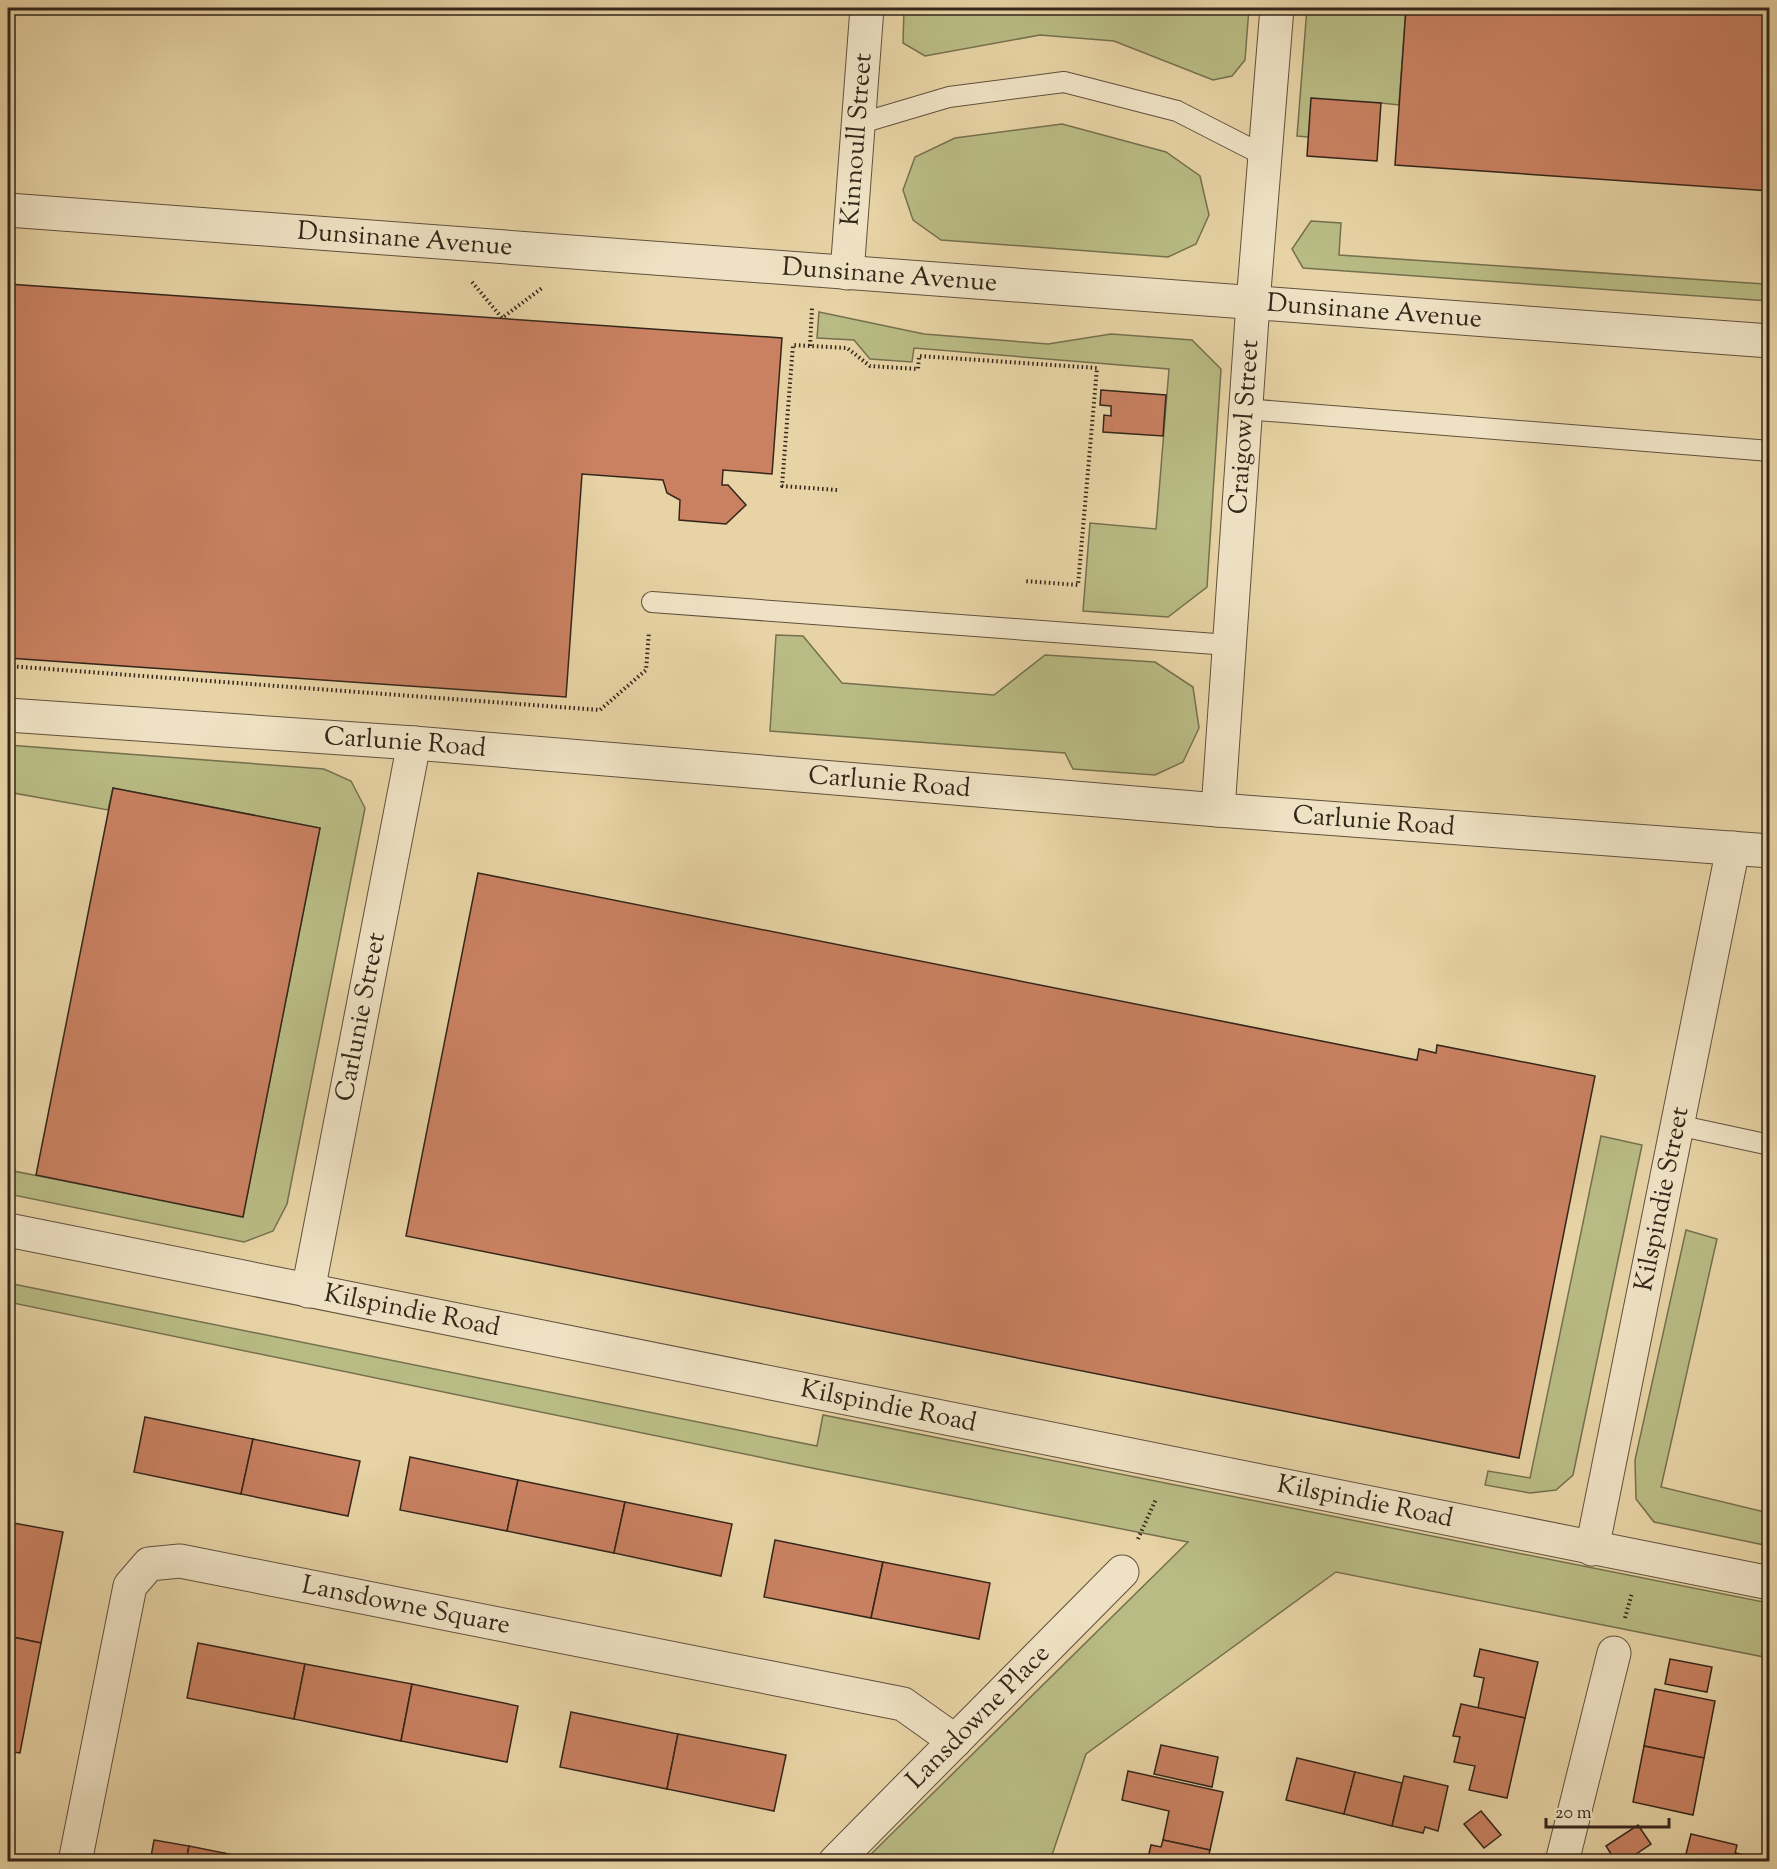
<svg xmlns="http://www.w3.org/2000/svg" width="1777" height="1869" viewBox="0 0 1777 1869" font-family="'Sorts Mill Goudy',serif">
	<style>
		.green { fill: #b9bb84; stroke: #76704f; stroke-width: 1.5 }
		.building { fill: #c98161; stroke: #34261a; stroke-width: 1.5 }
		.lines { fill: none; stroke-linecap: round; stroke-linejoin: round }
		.service-casing { stroke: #61513d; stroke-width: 22 }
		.minor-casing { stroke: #61513d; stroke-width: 35 }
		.path { stroke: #34261a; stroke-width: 4; stroke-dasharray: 1.5 3; stroke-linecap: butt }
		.service { stroke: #efe2c4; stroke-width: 20 }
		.minor { stroke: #efe2c4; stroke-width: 33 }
		.labels { text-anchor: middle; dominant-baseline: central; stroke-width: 6; stroke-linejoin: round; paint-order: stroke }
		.street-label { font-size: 26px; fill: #34261a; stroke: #efe2c4 }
	</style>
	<rect width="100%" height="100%" fill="#e7d3a5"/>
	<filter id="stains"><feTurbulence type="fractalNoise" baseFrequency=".00333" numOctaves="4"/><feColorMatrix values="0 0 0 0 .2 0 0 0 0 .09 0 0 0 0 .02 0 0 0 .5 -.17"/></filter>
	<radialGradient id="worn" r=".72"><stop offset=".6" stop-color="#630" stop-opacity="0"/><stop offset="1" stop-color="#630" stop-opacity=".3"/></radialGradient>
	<g class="green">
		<path d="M904,8h345l-4,52 -13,16 -19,4 -99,-39 -74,-6 -115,21 -22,-13z"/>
		<path d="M1307,8h99l-7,97 -18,-2 -73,34 -11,-1z"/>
		<path d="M1062,124l104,28 34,24 9,39 -13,29 -28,13 -227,-17 -28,-20 -10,-30 12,-33 40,-19z"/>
		<path d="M1311,221l30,2 -2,32 425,29 3,-31 2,1v47l-466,-33 -11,-19z"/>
		<path d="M819,312l105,22 124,10 63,-10 81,6 29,29 -14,218 -39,30 -85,-6 7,-88 66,6 13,-160 -255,-21 -2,14 -42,-3 -16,-19 -37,-2z"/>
		<path d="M776,635l27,1 39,47 152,12 51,-40 110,7 38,25 6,41 -16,34 -28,13 -82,-6 -8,-16 -295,-22z"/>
		<path d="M8,745l316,24 27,12 14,27 -78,396 -14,27 -29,11 -236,-48v-24l235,46 77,-388 -207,-40 -5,22 -100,-18z"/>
		<path d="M1601,1136l41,9 -69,330 -17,15 -26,3 -45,-8 3,-14 42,7z"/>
		<path d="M1686,1230l31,9 -56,248 108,26v33l-115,-24 -18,-23 -1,-39z"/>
		<path d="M8,1283l809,163 6,-31 946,188v55l-433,-86 -250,182 -36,107h-186l324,-319 -376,-74 -804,-166z"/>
	</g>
	<g class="building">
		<path d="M1406,8h364v183l-375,-26z"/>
		<path d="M1311,98l70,5 -4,58 -70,-5z"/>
		<path d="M8,284l774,54 -10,136 -49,-4 -1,15h6l18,20 -20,19 -47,-4 1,-20 -13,-7 -4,-13 -81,-6 -16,223 -558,-39z"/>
		<path d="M1101,390l65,5 -3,41 -60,-4 1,-17 7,1v-10l-11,-1z"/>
		<path d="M113,788l207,40 -77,389 -207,-42z"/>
		<path d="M478,873l939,187 2,-11 17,4 1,-8 158,31 -76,382 -1113,-222z"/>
		<path d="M145,1417l108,22 -12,55 -107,-22z"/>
		<path d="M253,1439l107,22 -12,55 -107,-22z"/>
		<path d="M410,1457l108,23 -11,51 -107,-21z"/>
		<path d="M518,1480l107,22 -11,51 -107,-22z"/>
		<path d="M625,1502l107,22 -11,52 -107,-23z"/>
		<path d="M8,1522l55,10 -22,111 -33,-7z"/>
		<path d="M775,1540l108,22 -12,56 -107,-21z"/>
		<path d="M883,1562l107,21 -11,56 -108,-21z"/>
		<path d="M8,1636l33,7 -21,110 -12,-2z"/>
		<path d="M198,1643l107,21 -11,55 -107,-21z"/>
		<path d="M1480,1649l58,13 -13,56 -47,-10 6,-30 -10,-2z"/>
		<path d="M1670,1659l42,8 -5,25 -42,-8z"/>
		<path d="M305,1664l107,20 -11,57 -107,-22z"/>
		<path d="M412,1684l106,22 -11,56 -106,-21z"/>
		<path d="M1655,1689l60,12 -11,57 -60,-12z"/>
		<path d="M1461,1704l64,14 -18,80 -38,-8 6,-24 -21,-4 6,-25 -7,-1z"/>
		<path d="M571,1712l107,22 -11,55 -107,-22z"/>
		<path d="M678,1734l108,21 -12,56 -107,-22z"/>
		<path d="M1161,1745l57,12 -6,30 -58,-13z"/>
		<path d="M1644,1746l60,12 -11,57 -60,-13z"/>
		<path d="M1297,1758l58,14 -11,42 -58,-14z"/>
		<path d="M1128,1771l95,21 -13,58 -47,-10 6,-29 -47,-11z"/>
		<path d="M1355,1772l47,11 -10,43 -48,-12z"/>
		<path d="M1404,1776l44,10 -10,45 -13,-4 -2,6 -31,-7z"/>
		<path d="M1481,1811l20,24 -17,13 -20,-24z"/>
		<path d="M1638,1825l13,19 -27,18h-8l-10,-16z"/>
		<path d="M1691,1834l46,11 -4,17h-49z"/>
		<path d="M154,1840l35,6 -3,16h-36z"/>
		<path d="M1163,1840l47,10 -3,12h-60l4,-17 10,2z"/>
		<path d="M189,1846l35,7 -2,9h-36z"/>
		<path d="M224,1853l35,7 -1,2h-36z"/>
		<path d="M1736,1853l34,8v1h-37z"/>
	</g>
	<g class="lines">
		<defs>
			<g id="service">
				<path d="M858,124l91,-27 115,-15 113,29 88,45"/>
				<path d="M1245,409l525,42"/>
				<path d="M652,602l577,43"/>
				<path d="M1677,1125l93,20"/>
			</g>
			<g id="minor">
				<path id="s1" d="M8,210l1762,131"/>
				<path id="s2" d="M847,273l20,-265"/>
				<path id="s3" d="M8,715l406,28 804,67 552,41"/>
				<path id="s4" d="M1218,810l35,-507 24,-295"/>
				<path id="s5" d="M8,1230l1762,353"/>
				<path id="s6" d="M308,1291l106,-548"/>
				<path id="s7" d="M1592,1549l141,-701"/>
				<path id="s8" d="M75,1862l55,-276 19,-22 31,-3 723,143 52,37"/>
				<path id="s9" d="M835,1862l287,-290"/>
				<path d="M1562,1862l52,-209"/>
			</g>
		</defs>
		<use href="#service" class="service-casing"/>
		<use href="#minor" class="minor-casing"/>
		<g class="path">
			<path d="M472,282l30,36 40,-30"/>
			<path d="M810,346l2,-38"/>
			<path d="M837,490l-55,-4 11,-141 54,3 23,18 48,3 1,-13 178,12 -19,217 -54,-4"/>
			<path d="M8,666l592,44 46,-40 3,-38"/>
			<path d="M1138,1539l18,-40"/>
			<path d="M1625,1618l7,-25"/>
		</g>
		<use href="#service" class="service"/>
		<use href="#minor" class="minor"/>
	</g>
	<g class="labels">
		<g class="street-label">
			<text stroke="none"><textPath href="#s2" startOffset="134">Kinnoull Street</textPath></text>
			<text stroke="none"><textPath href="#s1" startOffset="398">Dunsinane Avenue</textPath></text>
			<text stroke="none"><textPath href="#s1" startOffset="884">Dunsinane Avenue</textPath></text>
			<text stroke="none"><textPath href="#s1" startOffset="1370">Dunsinane Avenue</textPath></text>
			<text stroke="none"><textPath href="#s4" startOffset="384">Craigowl Street</textPath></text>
			<text stroke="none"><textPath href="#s3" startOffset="398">Carlunie Road</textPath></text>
			<text stroke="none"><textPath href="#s3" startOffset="884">Carlunie Road</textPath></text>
			<text stroke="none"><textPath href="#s3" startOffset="1370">Carlunie Road</textPath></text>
			<text stroke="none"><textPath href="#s6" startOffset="279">Carlunie Street</textPath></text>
			<text stroke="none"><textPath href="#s7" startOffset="357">Kilspindie Street</textPath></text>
			<text stroke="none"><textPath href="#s5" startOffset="412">Kilspindie Road</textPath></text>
			<text stroke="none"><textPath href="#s5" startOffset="898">Kilspindie Road</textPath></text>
			<text stroke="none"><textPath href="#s5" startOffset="1384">Kilspindie Road</textPath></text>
			<text stroke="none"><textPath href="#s8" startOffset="572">Lansdowne Square</textPath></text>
			<text stroke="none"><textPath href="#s9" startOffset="204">Lansdowne Place</textPath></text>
		</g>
	</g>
	<rect width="1777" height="1869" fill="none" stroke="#e7d3a5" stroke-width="30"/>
	<rect x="9" y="9" width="1759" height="1851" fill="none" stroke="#34261a" stroke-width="3"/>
	<rect x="15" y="15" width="1747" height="1839" fill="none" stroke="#34261a" stroke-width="1.5"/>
	<path d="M1546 1818v9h123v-9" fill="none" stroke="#34261a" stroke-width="3"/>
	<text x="1555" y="1818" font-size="18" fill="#34261a" stroke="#efe2c4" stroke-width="4.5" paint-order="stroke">20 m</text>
	<rect width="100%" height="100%" filter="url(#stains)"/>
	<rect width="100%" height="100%" fill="url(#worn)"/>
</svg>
